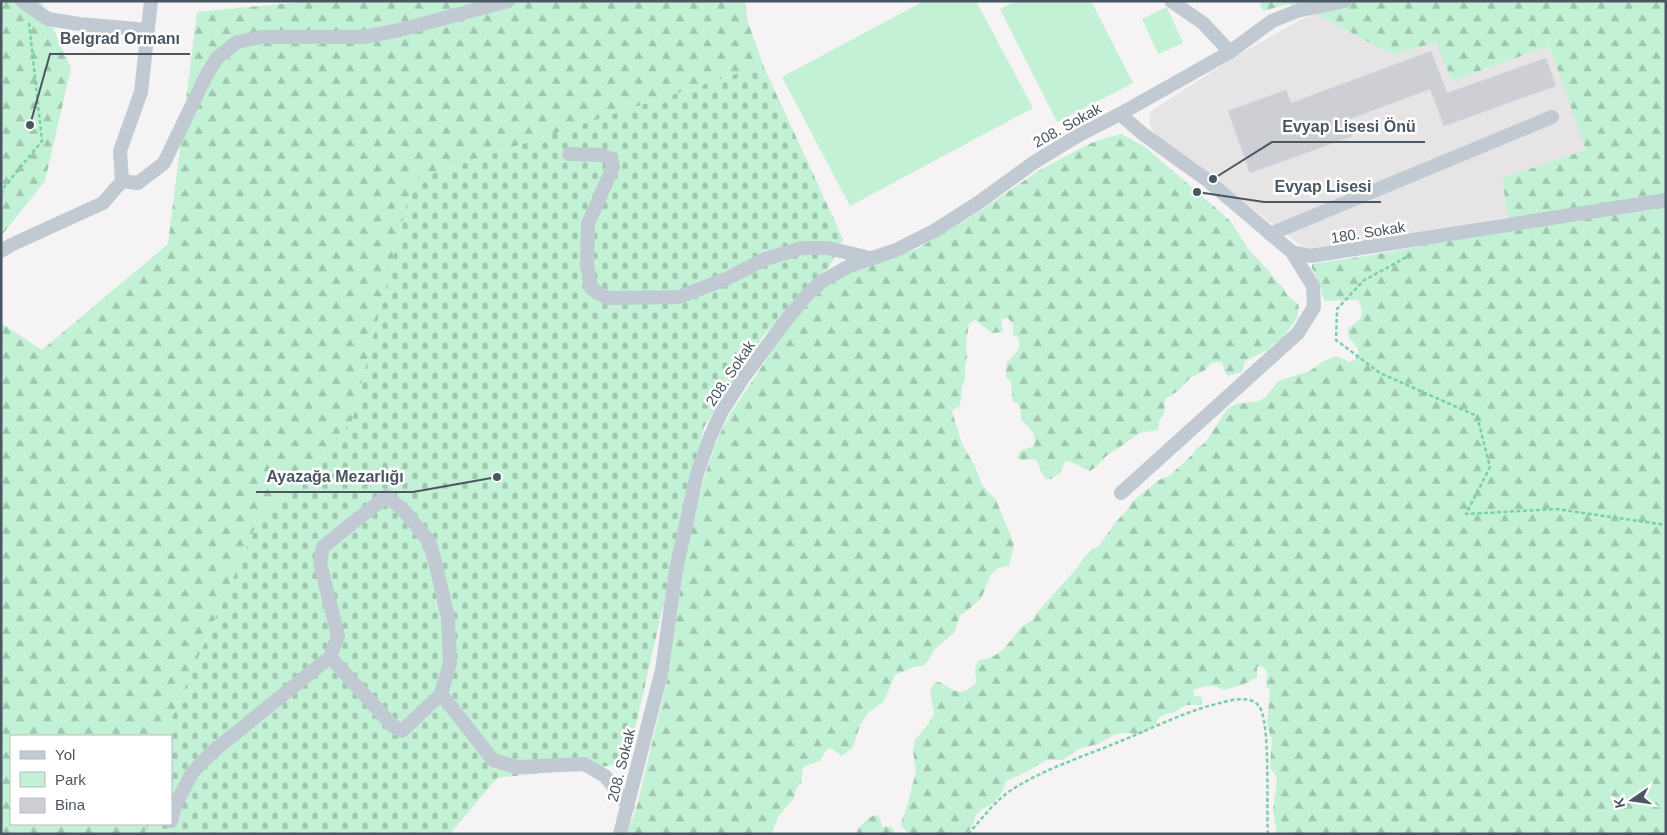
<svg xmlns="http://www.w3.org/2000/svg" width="1667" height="835" viewBox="0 0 1667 835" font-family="Arial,sans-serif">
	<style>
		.education { fill: #e6e4e5 }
		.forest { fill: url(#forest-firs) }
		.cemetery { fill: url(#cemetery-stones) }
		.green { fill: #c3f1d5 }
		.building { fill: #cdcfd5; stroke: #d7d9de }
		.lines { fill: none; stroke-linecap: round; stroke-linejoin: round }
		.path { stroke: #7ad0a6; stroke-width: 2.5; stroke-dasharray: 4 2.5; stroke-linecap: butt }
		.minor { stroke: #c1cad2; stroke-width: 14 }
		.labels { text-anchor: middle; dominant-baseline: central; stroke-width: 5; stroke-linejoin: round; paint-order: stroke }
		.street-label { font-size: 15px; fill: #4a5661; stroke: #fff }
		.leader { fill: none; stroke: #4a5661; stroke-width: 2 }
		.callout-dot { fill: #4a5661; stroke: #fff; stroke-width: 2 }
		.callout-label { font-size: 16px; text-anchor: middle; font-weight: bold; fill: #4a5661; stroke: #fff; stroke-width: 5; stroke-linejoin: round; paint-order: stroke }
	</style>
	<defs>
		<pattern id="forest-firs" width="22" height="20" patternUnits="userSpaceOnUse" patternTransform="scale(1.25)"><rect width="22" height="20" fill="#c3f1d5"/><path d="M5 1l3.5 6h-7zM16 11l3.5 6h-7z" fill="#a0c6b0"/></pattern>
		<pattern id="cemetery-stones" width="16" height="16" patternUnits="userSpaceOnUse" patternTransform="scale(1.25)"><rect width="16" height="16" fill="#c3f1d5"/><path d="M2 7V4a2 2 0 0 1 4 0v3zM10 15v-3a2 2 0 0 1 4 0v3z" fill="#a0c6b0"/></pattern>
	</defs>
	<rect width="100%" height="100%" fill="#f5f3f3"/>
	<path class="education" d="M1316,14l77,41 43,-14 17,40 96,-35 38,104 -85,28 6,39 -187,31 -11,1 -10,-4 -145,-111 -4,-6 -2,-9 2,-8 79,-51 72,-41z"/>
	<g class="forest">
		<path d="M1,1h40l30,67 -26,113 -44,55z"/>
		<path d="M312,1h433l3,21 15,43 -350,115 -61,241 -97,107 -91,208h-153v88h136l-2,10h-144v-511l41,27 126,-106 29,-232z"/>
		<path d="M1260,1h406v833h-389l-4,-24 4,-28 -1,-6 -6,-8 2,-28 -5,-15 3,-34 -4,-5 1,-15 -6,-6 -4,2v10c-10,7 -23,11 -35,13 -7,-7 -20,-3 -29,0l1,6 7,1 2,5 -1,3h-16l-11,7 -10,2 -7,5 -2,6 -15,9 -17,-1 -10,2 -16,9 -17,4 -18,12h-16l-25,14 -16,7c-3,9 -6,18 -15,23 -5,3 -10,5 -14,10 -5,8 -2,13 -12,20h-55l-8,-7 -1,-4 5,-13 10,-38 -3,-21 2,-11 14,-17 5,-9 -4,-24 6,-9c18,6 21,20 40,2l-1,-15 4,-8c32,-3 34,-35 53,-39l4,-7 41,-46 5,-8 10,-11 6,-2 18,-25 12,-13 4,-7 27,-22 10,-4 24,-22 4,-6 8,-5 22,-34 9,-5 22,-3 7,-3 13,-17 32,-10 12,-9 14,-6 14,6 5,-2 3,-5v-6l-10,-13v-8c13,-8 18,-13 10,-28l-33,1c-5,-9 -5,-20 -11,-29 -3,-6 -2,-1 -2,-8l48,-7 150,-27 -8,-52 84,-28 -37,-104 -97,35 -16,-39 -43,13 -77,-41 -28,-10 -24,7 -3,-3z"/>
		<path d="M1121,134l24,13 80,69 6,6 18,28 19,20 9,12 5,4 5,9 11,9 1,4 -2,10 -15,21 -10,6 -4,5 -23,11 -3,11 -14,4 -4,-6 -2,-7 -5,-1 -6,1 -7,8 -14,7 -12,13 -13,8 -1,15 -5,7 -1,9 -19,3 -16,12 -17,11 -9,10 -7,5c-10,-3 -15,-9 -25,-10l-5,12 -9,6h-5c-6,-5 -5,-14 -11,-20l-14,1 -4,-3 3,-6 14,-5c3,-13 -4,-18 -13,-26v-9l-3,-8 -5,-1 -2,-20 -5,-5v-14c8,-7 17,-15 12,-26l-5,-1v-12l-5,-6 -7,1 2,13 -11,1 -17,-13 -6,4 -3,18 1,17 -2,8v12l-3,7 -2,20 -8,5 10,33 13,22 7,19 14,15 18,44 -5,22 -11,2 -8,8 -9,23 -21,17 -6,17 -20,17 -6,11 -5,5h-7l-21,9 -11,26 -15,11 -9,13 -7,22 -11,9 -10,-7h-5l-7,12 -10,3 -7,4 -2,15 -5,6 -2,9 -16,19 -6,17h-145l10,-28 32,-134 16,-117 20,-80 12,-35 12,-24 63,-95 32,-33 27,-17 66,-22 66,-40 55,-38 51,-27 16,-6z"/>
		<path d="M875,815l5,2 2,10 8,-1 3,3 2,5h-39c3,-8 11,-16 19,-19z"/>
	</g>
	<path class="cemetery" d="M763,65l80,174 -13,27 -66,69 -60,92 -77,337 -130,14 -47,56h-305l2,-10h24v-88h-7l91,-208 97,-107 61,-241z"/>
	<g class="green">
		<path d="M924,1h52l57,107 -183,98 -68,-129z"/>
		<path d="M1016,1h75l42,82 -76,39 -57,-113z"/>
		<path d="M1167,7l16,36 -25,11 -16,-35z"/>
	</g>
	<path class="building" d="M1431,51l16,42 99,-35 10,28 -112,40 -14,-37 -83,31 6,16 -103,37 -22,-62 58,-21 5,13z"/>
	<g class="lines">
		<g class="path">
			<path d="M1,194l4,-8 37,-45 -13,-118"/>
			<path d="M1410,253v2l-47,26 -26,28 -1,31 44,33 97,43 13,51 -24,47 90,-5 110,16"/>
			<path d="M968,834c15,-16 26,-33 45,-45 33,-21 72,-33 108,-48 32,-13 65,-30 99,-38 11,-3 31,-8 39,3 12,16 7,103 9,128"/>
		</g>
		<g class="minor">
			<path d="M22,1l26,18 31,5 69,6"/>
			<path d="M1171,1l32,22 27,29"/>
			<path d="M1120,114l23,20 64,46 85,72 19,4 355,-56"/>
			<path d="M569,154l33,1 9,4 2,8 -25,57 -1,41 4,23 16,10 72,-1 47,-18 39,-20 37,-11h26l42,10"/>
			<path d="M122,181l16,2 26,-20 42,-87 11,-18 20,-16 25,-5h101l37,-7 108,-29"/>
			<path d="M122,181l-2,-30 21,-59 10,-91"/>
			<path d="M1270,234l282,-117"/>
			<path d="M1,251l10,-6 92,-42 19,-22"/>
			<path d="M1121,493l177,-160 16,-26 -1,-21 -21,-34"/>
			<path d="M330,657l62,68 10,6 39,-37 52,66 23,7 68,-3 21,12 23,30"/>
			<path d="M171,821l4,-15 17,-33 19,-20 119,-96 8,-21 -18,-73 3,-16 27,-22 37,-29 18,16 24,29 8,28 11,49 2,45 -9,31"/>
			<path d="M620,834l42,-164 14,-100 21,-96 13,-37 12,-26 21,-33 44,-59 20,-24 14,-13 28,-16 47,-16 38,-19 44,-28 55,-40 46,-28 41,-21 110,-62 42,-31 25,-10 48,-10"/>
		</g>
	</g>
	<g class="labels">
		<g class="street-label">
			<text transform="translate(1067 125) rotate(-29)">208. Sokak</text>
			<text transform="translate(1368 232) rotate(-9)">180. Sokak</text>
			<text transform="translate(730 373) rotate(-56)">208. Sokak</text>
			<text transform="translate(621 765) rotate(-76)">208. Sokak</text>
		</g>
	</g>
	<path class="leader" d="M30 125L50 54H190M1213 179L1272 142H1425M1197 192L1264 202H1381M497 477L413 492H256"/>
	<g class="callout-dot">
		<circle cx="30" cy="125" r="5"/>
		<circle cx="1213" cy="179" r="5"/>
		<circle cx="1197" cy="192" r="5"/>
		<circle cx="497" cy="477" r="5"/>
	</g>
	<g class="callout-label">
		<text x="120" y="44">Belgrad Ormanı</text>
		<text x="1349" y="132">Evyap Lisesi Önü</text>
		<text x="1323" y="192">Evyap Lisesi</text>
		<text x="335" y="482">Ayazağa Mezarlığı</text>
	</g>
	<rect width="1667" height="835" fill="none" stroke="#4a5661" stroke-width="5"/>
	<rect x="10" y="735" width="162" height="90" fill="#ffffff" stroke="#b7bbc0"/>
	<rect x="20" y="751" width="25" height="8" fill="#c1cad2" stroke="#b7bbc0"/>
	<text x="55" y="760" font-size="15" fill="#4a5661">Yol</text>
	<rect x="20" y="772" width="25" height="15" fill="#c3f1d5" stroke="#b7bbc0"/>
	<text x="55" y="785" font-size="15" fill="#4a5661">Park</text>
	<rect x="20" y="798" width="25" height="15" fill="#cdcfd5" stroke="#b7bbc0"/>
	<text x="55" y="810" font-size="15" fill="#4a5661">Bina</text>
	<g transform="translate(1632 800) rotate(257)" stroke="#ffffff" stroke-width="4" paint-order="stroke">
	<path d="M0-4L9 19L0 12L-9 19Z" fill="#4a5661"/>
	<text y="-8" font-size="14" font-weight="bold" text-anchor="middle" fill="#4a5661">K</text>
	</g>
</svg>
